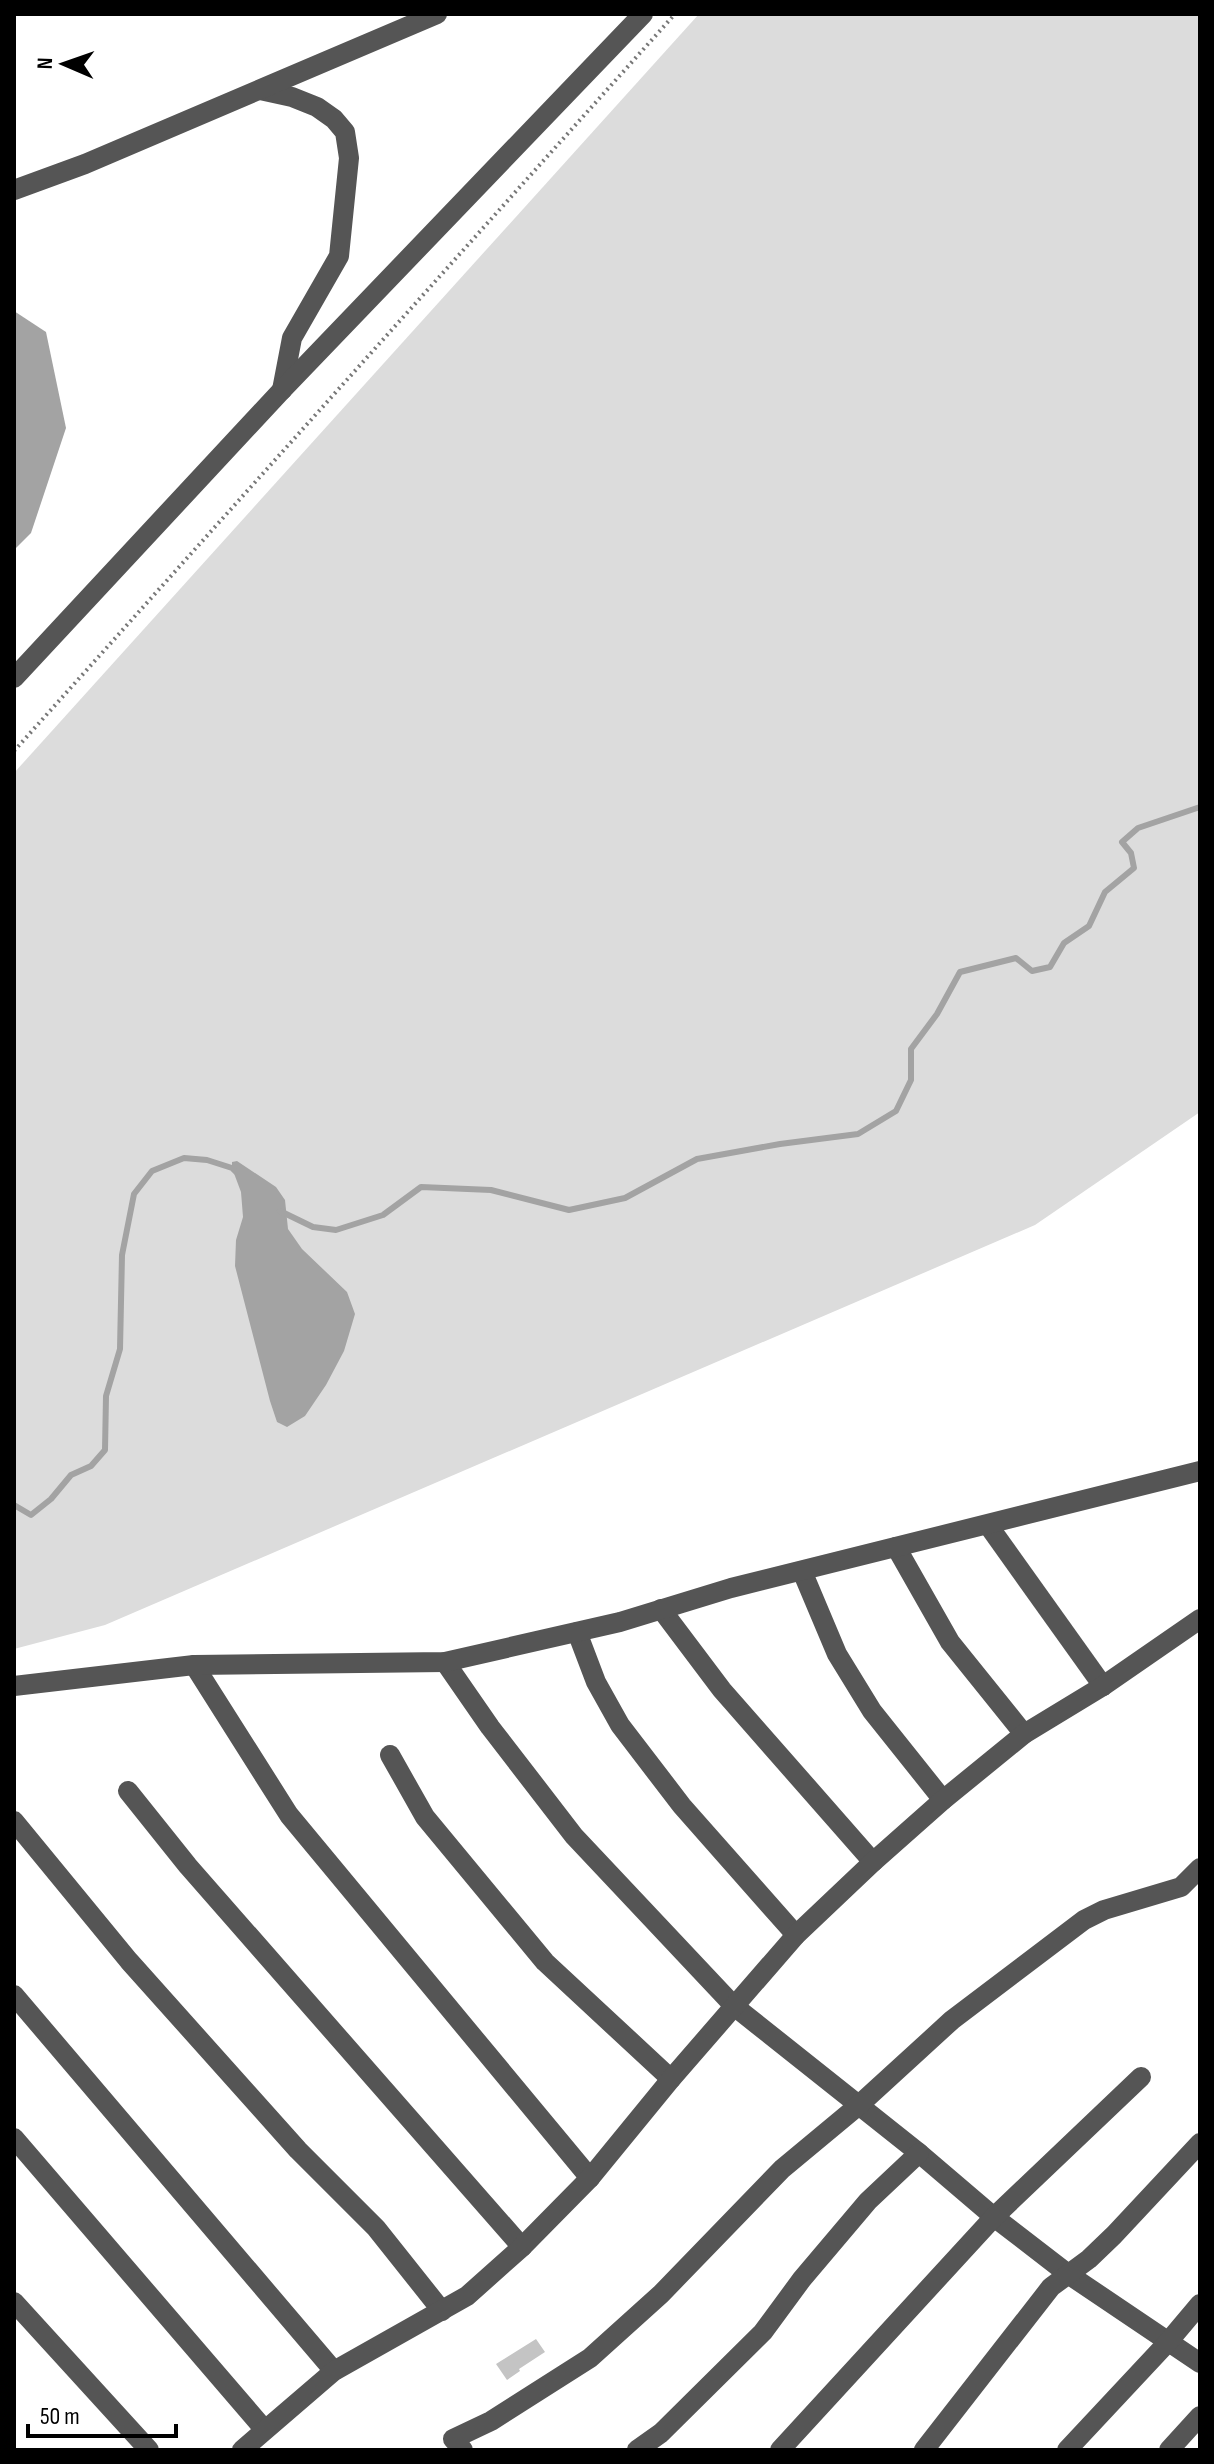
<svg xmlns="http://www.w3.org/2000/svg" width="1214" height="2464" viewBox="0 0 1214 2464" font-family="'Sofia Sans Condensed',sans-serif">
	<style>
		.green { fill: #dcdcdc }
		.water { fill: #a3a3a3 }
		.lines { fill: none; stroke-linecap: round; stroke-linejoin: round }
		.stream { stroke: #a3a3a3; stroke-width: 6 }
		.building { fill: #c4c4c4 }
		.path { stroke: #777; stroke-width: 4; stroke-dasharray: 2 4; stroke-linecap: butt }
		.minor { stroke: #555; stroke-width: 20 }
	</style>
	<rect width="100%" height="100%" fill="#fff"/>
	<path class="green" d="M699,14h501v1098l-165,113 -930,400 -91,24v-876z"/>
	<g class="water">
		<path d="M14,311l32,21 20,96 -35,105 -17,17z"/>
		<path d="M237,1161l39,26 9,13 3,29 14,20 45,43 8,22 -11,37 -18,34 -21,31 -18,11 -10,-5 -7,-21 -35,-135 1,-26 7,-23 -2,-25 -9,-24v-6z"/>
	</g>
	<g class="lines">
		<g class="stream">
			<path d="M280,1211l33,16 23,3 47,-15 38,-28 70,3 78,20 56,-12 72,-39 83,-15 78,-10 38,-23 15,-31v-31l26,-35 23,-42 56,-14 16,13 18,-4 14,-24 25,-17 16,-34 29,-24 -3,-15 -9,-11 16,-14 62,-21"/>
			<path d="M14,1505l17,10 20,-16 20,-24 20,-9 14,-16 1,-54 14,-47 2,-94 12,-61 18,-23 32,-13 23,2 25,8 4,4"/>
		</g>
	</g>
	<path class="building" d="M536,2339l9,13 -26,17 1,2 -13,9 -11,-16z"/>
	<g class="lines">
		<path class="path" d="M14,751l661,-737"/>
		<g class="minor">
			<path d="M260,90l32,7 25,10 17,12 11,13 4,26 -10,98 -47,82 -10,52"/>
			<path d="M14,190l71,-26 352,-150"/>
			<path d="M14,678l268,-288 361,-376"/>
			<path d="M988,1525l115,161"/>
			<path d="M896,1547l54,95 74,92"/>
			<path d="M802,1571l35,83 35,57 71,89"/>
			<path d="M661,1609l61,81 151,172"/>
			<path d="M577,1632l19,50 24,43 62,81 114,129"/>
			<path d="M445,1662l45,65 84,109 160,170 185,147 75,64 74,57 132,89"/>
			<path d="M194,1665l95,150 301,363"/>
			<path d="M14,1686l180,-21 251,-3 175,-40 111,-34 469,-117"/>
			<path d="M390,1755l35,62 120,145 126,117"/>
			<path d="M128,1791l60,75 334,381"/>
			<path d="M14,1821l115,140 169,189 78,78 66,83"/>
			<path d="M14,1995l320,376"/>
			<path d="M14,2138l250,291"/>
			<path d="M14,2302l135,148"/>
			<path d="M242,2450l92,-79 133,-75 55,-49 68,-69 81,-99 125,-144 77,-73 70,-62 81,-66 79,-48 97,-67"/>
			<path d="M463,2450l-10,-11 38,-18 99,-63 71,-64 121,-125 77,-64 93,-85 132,-100 20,-10 77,-23 19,-19"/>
			<path d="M637,2450l24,-17 102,-101 39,-53 66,-78 51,-48"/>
			<path d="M780,2450l214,-233 147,-140"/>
			<path d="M924,2450l127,-163 38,-28 25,-24 86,-92"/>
			<path d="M1067,2450l101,-108 32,-38"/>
			<path d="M1169,2450l31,-34"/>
		</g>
	</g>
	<rect width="1214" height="2464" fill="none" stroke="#000000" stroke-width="32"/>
	<g transform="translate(64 64) rotate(272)" stroke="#ffffff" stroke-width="6" paint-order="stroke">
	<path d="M0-6L14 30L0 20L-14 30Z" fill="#000000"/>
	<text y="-12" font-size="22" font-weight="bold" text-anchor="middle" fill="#000000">N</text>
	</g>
	<path d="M28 2424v12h148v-12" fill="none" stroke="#000000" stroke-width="4"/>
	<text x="40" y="2424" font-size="24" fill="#000000" stroke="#ffffff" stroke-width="6" paint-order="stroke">50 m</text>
</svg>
